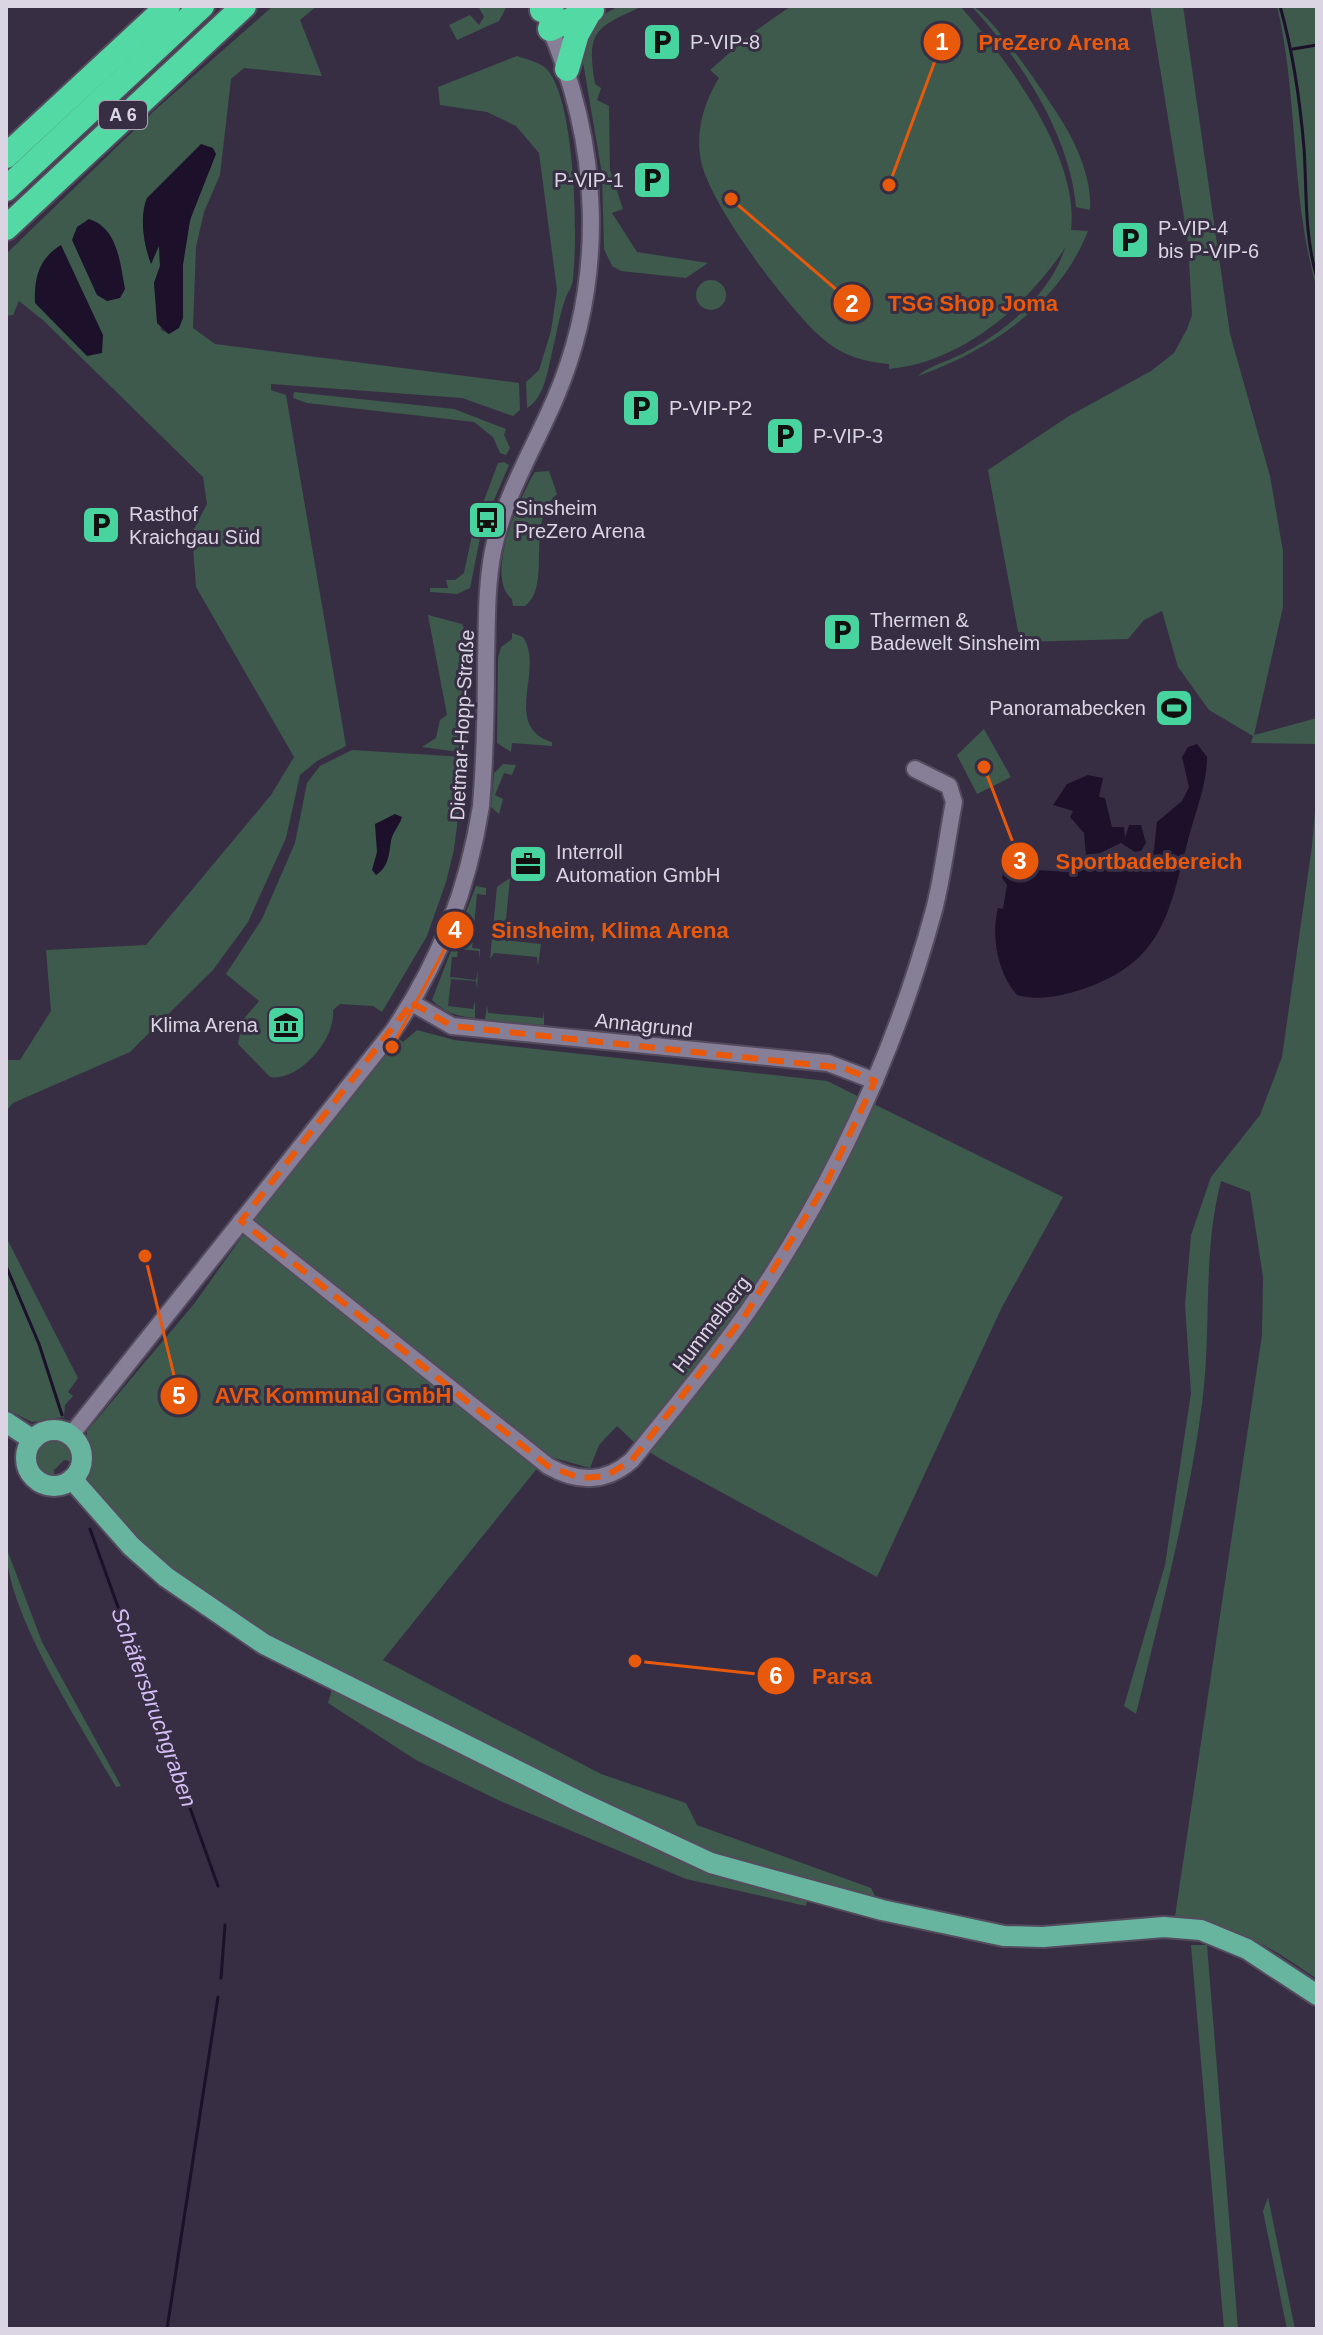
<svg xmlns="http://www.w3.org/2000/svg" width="1323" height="2335" viewBox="0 0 1323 2335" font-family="Helvetica,sans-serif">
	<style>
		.green { fill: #3d5a4c; fill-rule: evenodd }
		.water { fill: #1c102a }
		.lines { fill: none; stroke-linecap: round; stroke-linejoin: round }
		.stream { stroke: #1c102a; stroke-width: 3 }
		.minor-casing { stroke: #544b5e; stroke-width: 20 }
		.major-casing { stroke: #544b5e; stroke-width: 24 }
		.highway-casing { stroke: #544b5e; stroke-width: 28 }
		.minor { stroke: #877e97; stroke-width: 16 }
		.major { stroke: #68b59f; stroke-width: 20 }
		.highway { stroke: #53d9a4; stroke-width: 24 }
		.marked { fill: none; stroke: #e8590c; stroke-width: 6; stroke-dasharray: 16 10; stroke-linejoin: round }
		.labels { text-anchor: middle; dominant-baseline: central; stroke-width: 6; stroke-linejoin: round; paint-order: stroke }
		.shield { fill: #372e44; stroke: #aaa3b3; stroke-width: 2 }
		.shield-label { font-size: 18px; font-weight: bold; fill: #dbd5e3 }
		.poi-label { font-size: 20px; fill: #dbd5e3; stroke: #372e44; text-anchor: start }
		.street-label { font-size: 20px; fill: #dbd5e3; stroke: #372e44 }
		.water-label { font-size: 22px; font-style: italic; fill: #d4bdf5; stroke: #372e44 }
		.leader { fill: none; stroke: #e8590c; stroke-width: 3 }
		.callout-dot { fill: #e8590c; stroke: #372e44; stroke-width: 3 }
		.mark-label { font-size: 24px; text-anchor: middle; font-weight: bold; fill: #fff }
		.callout-label { font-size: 22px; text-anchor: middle; font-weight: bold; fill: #e8590c; stroke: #372e44; stroke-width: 6; stroke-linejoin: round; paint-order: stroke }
	</style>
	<rect width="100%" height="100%" fill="#372e44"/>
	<g class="green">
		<path d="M273,6h44l-17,14 22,56 -78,-8 -13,11 -11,96 -16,37 -8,35 -3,81 22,16 304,39 1,27 -7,6 -51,-18 -191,-14v6l15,5 60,351 -29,15 -17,14 -14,63 -38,84 -35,48 -83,82 -117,51 -7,8v-51h14l31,-49 -5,-61 100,-5 125,-150 23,-38 -98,-170 -4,-54 15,-29 -4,-27 -159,-156 -25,-20 -6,14 -7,1v-62l149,-144zM216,154l-24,57 -23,123 -8,-4 -7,-47 6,-17 -1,-22 -7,18c-9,-16 -12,-46 -5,-64z"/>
		<path d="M478,6h29l-8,15 -42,19 -8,-15 21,-10 9,10 5,-8z"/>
		<path d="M619,6h24c-48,22 -57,24 -48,78l6,4 -4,12 12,6 1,64 13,39 -11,4 25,39 71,11 -22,15 -65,-7 -9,-5 -8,-17 -2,-75 -20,-118 4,-21 11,-17z"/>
		<path d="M791,6h169c47,53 120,151 111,224l17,1c-29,74 -98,119 -170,145 9,-9 30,-15 44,-22 42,-21 88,-59 103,-106 -39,58 -102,114 -176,121v-5c-25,-2 -48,-9 -67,-26 -35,-31 -112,-133 -121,-177 -6,-29 3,-59 18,-83l-9,-8 41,-36z"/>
		<path d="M971,6c18,3 87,106 98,127 12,23 23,51 21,77l-14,-3c-6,-72 -56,-149 -105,-201z"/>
		<path d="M1150,6h33l47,328 40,142 13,75v56l-29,128 63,-17v26l-66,-1 2,-7 -44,-26 -31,-43 -16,-56 -18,9 -16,19 -108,3 -32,-172 81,-54 82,-45 23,-18 13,-24 5,-14 -4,-73z"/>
		<path d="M1277,6h40v283c-27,-92 -18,-190 -40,-283z"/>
		<path d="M517,56c11,4 25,6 32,16 26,34 29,162 24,206 0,8 -6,15 -8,22 -6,16 -8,33 -12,48 -5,20 -8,50 -26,60l-1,-26 13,-12 12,-39 6,-41 -18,-137 -23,-27 -29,-14 -47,-7 -2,-18z"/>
		<circle cx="711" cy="295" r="15"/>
		<path d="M294,392l160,17 52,20 -2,6 6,13 -4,7 -6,-2 -7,-16 -19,-15 -167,-19 -14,-5z"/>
		<path d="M504,462l5,3 -27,63 -12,60 -13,6 -27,-2v-4h18l-2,-8h9l9,-7 9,-43 25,-67z"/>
		<path d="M549,471l8,23c-33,28 -4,91 -32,112h-12l-1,-7c-28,-22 7,-101 23,-127z"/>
		<path d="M428,615l34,9 8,18 -4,111 -44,-6 14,-9 4,-18 7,-5z"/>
		<path d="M512,633l11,4c22,33 -22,89 29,105v4l-40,-3 -1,9 -14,-9 1,-85 3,-11 11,-8z"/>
		<path d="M984,729l27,48 -34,17 -20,-39z"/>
		<path d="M352,750l114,7 -12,92 -8,33 -19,54 -45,76 -9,-6 -33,-2 -7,6c3,29 -34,72 -63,67l-32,-33 4,-23 17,-20 -33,-27 36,-55 33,-76 12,-60 13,-17z"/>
		<path d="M503,764l13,1 -4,10 -8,-2 -9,22 8,4 -4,15 -8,-7 3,-34z"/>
		<path d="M1317,788v1191c-53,-36 -78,-52 -142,-63l87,-581 1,-58 -13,-85 -29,-11c-19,73 -9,148 -19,223 -14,105 -41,207 -66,310l-12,-8 41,-141 26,-172 -6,-88 6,-70 20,-58 49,-62 22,-58 30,-211z"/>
		<path d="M510,878l-6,62 37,4 -3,22 -1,-9 -43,-4 -4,6 7,-72z"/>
		<path d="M476,886l10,2v7l-9,-1 -5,54 8,1v10l-1,-8 -21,-2 -1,8h-5l-2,20 26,3 2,-9 -1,18 -1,-8 -25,-2 -3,27 25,3 2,-8v17c-18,-2 -30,-5 -43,-18z"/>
		<path d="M487,1005l1,8 55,5 1,-8v15l-59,-5z"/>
		<path d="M417,1030l37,10 373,41 236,116 -61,110 -125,270 -213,-116 -29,-18 -18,-17 -18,19 -9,23 -43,-12 -164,204 218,114 85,29 11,22 174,63 4,8 -121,-29 -51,-19 -296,-137 -114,-60 -119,-74 -52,-53 -35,-43v-50l107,-127 72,-101 131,-165 6,4z"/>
		<path d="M6,1237l72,141 -10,14 5,4 -8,9 -1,12 -32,5 -26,-13z"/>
		<path d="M59,1437l13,9 2,16 -10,-2 -10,10v9l-10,-2 -11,-11v-16l10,-12z"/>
		<path d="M6,1547l36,95 79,144 -5,1c-34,-60 -110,-174 -110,-240z"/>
		<path d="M333,1686l475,210 -2,10 -120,-27 -188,-79 -82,-40 -88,-57z"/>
		<path d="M1191,1945h16l31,384h-14z"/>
		<path d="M1268,2197l27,132h-8l-24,-118z"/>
	</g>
	<g class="water">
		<path d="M201,144l12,4 3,6 -26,66 -7,45v53l-4,10 -10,6 -12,-11 -3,-40 6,-17 -1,-20 -8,18c-7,-18 -12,-48 -4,-66z"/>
		<path d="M89,219c29,9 31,44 36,70l-5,9 -13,3 -10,-6 -25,-55 5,-13z"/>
		<path d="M61,245l42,90 -1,18 -15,3 -52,-53c-1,-24 3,-44 26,-58z"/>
		<path d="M1197,744l10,13c0,28 -12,56 -19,83 -19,73 -25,122 -105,149 -21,7 -45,12 -66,6 -20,-23 -26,-58 -19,-87l5,1 4,-24 -5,-7 2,-10 66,4 43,-12 26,2 9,-3 6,-9 3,-28 25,-21 7,-14 -7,-30 6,-10z"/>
		<path d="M1088,775l15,3 -4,19 6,1 7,29h12l1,11 4,-13h12l5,18 -5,8 -6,1 -14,-9 -21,10 -14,2 -2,-22 -14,-16 3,-6 -20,-6 14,-21z"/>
		<path d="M395,814l7,3c-2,8 -10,16 -11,24 -2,12 -2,26 -15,34l-4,-5 5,-18 -2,-28z"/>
	</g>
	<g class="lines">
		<g class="stream">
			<path d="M1280,6c13,46 20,94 24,142 3,44 0,86 13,130"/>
			<path d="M1293,49l24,-4"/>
			<path d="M6,1266l33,78 23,71"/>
			<path d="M90,1529l128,357"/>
			<path d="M221,1978l4,-53"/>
			<path d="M167,2329l51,-332"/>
		</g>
		<defs>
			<g id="minor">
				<path d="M412,1003l40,23 376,37 47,18"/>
				<path d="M241,1221l307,245c30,17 58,17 84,-6 39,-49 80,-97 116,-149 84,-122 147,-258 186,-401 9,-35 13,-72 20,-108l-5,-16 -34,-17"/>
				<path d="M71,1435l322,-404c47,-70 75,-142 88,-225 4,-49 5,-97 5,-146 1,-36 0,-73 7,-109 11,-54 40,-101 62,-152 52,-121 46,-257 -8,-377"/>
			</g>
			<g id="major">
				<path d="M6,1422l27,18"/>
				<circle cx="54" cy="1458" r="28"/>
				<path d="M72,1479l59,67 35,31 98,67 314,157 133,62 171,47 122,26 39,1 121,-10 37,3 46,19 70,46"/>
			</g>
			<g id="highway">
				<path d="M542,10l10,-4"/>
				<path d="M550,29l42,-19"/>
				<path d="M567,69l10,-35 13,-23"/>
				<path d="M6,156l162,-150"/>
				<path d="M6,189l196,-183"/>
				<path d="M6,228l238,-222"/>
			</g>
		</defs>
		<use href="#minor" class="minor-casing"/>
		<use href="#major" class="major-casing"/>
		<use href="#highway" class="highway-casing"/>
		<use href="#minor" class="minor"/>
		<use href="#major" class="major"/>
		<use href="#highway" class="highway"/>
	</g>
	<path class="marked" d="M412,1003l40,23 392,42 31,13 -48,101 -81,132 -114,146 -26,16 -26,2 -32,-12 -307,-245z"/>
	<defs>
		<symbol id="parking-square" viewBox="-11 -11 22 22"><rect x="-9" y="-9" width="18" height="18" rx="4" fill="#47d49e" stroke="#372e44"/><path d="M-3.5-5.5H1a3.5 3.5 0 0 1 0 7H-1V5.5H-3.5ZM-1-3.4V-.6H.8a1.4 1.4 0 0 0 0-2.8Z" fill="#111"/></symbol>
		<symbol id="bus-square" viewBox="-11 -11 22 22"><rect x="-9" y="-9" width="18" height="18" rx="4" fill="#47d49e" stroke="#372e44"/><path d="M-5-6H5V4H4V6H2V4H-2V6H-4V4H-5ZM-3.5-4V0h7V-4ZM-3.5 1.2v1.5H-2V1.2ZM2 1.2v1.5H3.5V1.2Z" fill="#111"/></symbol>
		<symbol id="stadium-square" viewBox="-11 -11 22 22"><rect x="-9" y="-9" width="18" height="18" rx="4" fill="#47d49e" stroke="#372e44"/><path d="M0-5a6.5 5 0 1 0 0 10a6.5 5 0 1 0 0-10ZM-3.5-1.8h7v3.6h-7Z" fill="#111"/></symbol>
		<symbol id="office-square" viewBox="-11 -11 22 22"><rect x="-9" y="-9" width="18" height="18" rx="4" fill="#47d49e" stroke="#372e44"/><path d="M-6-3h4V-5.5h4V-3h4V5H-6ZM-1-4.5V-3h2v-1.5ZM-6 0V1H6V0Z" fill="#111"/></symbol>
		<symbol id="museum-square" viewBox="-11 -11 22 22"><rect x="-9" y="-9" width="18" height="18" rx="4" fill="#47d49e" stroke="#372e44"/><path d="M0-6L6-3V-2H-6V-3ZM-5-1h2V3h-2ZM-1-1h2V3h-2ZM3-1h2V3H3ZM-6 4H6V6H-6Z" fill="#111"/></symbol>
	</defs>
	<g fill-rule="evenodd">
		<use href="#parking-square" x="640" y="20" width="44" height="44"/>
		<use href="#parking-square" x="630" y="158" width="44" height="44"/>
		<use href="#parking-square" x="1108" y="218" width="44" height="44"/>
		<use href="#parking-square" x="619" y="386" width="44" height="44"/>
		<use href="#parking-square" x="763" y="414" width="44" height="44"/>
		<use href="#bus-square" x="465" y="498" width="44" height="44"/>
		<use href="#parking-square" x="79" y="503" width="44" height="44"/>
		<use href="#parking-square" x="820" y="610" width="44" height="44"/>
		<use href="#stadium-square" x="1152" y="686" width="44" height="44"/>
		<use href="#office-square" x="506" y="842" width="44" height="44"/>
		<use href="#museum-square" x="264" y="1003" width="44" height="44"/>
	</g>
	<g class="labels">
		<rect class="shield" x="99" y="101" width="48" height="28" rx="6"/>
		<g class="shield-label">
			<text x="123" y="115">A 6</text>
		</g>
		<g class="poi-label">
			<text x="690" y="42">P-VIP-8</text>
			<text x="624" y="180" text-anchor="end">P-VIP-1</text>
			<text x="1158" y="228">P-VIP-4<tspan x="1158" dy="23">bis P-VIP-6</tspan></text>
			<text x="669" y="408">P-VIP-P2</text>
			<text x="813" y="436">P-VIP-3</text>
			<text x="515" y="508">Sinsheim<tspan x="515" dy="23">PreZero Arena</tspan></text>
			<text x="129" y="514">Rasthof<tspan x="129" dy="23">Kraichgau Süd</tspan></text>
			<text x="870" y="620">Thermen &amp;<tspan x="870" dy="23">Badewelt Sinsheim</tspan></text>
			<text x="1146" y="708" text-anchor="end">Panoramabecken</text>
			<text x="556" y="852">Interroll<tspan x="556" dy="23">Automation GmbH</tspan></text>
			<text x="258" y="1025" text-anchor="end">Klima Arena</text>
		</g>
		<g class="street-label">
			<text transform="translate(462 725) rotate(-87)">Dietmar-Hopp-Straße</text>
			<text transform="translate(644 1025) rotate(6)">Annagrund</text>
			<text transform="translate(711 1324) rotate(-53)">Hummelberg</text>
		</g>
		<g class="water-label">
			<text transform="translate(154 1707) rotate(70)">Schäfersbruchgraben</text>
		</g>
	</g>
	<path class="leader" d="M889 185L942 42M731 199L852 303M984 767L1020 861M392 1047L455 930M145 1256L179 1396M635 1661L776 1676"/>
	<g class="callout-dot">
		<circle cx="889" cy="185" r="8"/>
		<circle cx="731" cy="199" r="8"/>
		<circle cx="984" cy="767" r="8"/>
		<circle cx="392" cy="1047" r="8"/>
		<circle cx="145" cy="1256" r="8"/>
		<circle cx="635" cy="1661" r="8"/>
		<circle cx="942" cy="42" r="20"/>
		<circle cx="852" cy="303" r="20"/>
		<circle cx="1020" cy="861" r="20"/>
		<circle cx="455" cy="930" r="20"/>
		<circle cx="179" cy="1396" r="20"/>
		<circle cx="776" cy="1676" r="20"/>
	</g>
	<g class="mark-label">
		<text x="942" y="50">1</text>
		<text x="852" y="312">2</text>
		<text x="1020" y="869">3</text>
		<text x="455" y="938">4</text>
		<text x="179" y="1404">5</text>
		<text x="776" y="1684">6</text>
	</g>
	<g class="callout-label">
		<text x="1054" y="50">PreZero Arena</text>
		<text x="973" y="311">TSG Shop Joma</text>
		<text x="1149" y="869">Sportbadebereich</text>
		<text x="610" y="938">Sinsheim, Klima Arena</text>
		<text x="333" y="1403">AVR Kommunal GmbH</text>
		<text x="842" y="1684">Parsa</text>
	</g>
	<rect width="1323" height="2335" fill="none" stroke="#dbd5e3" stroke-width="16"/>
</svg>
